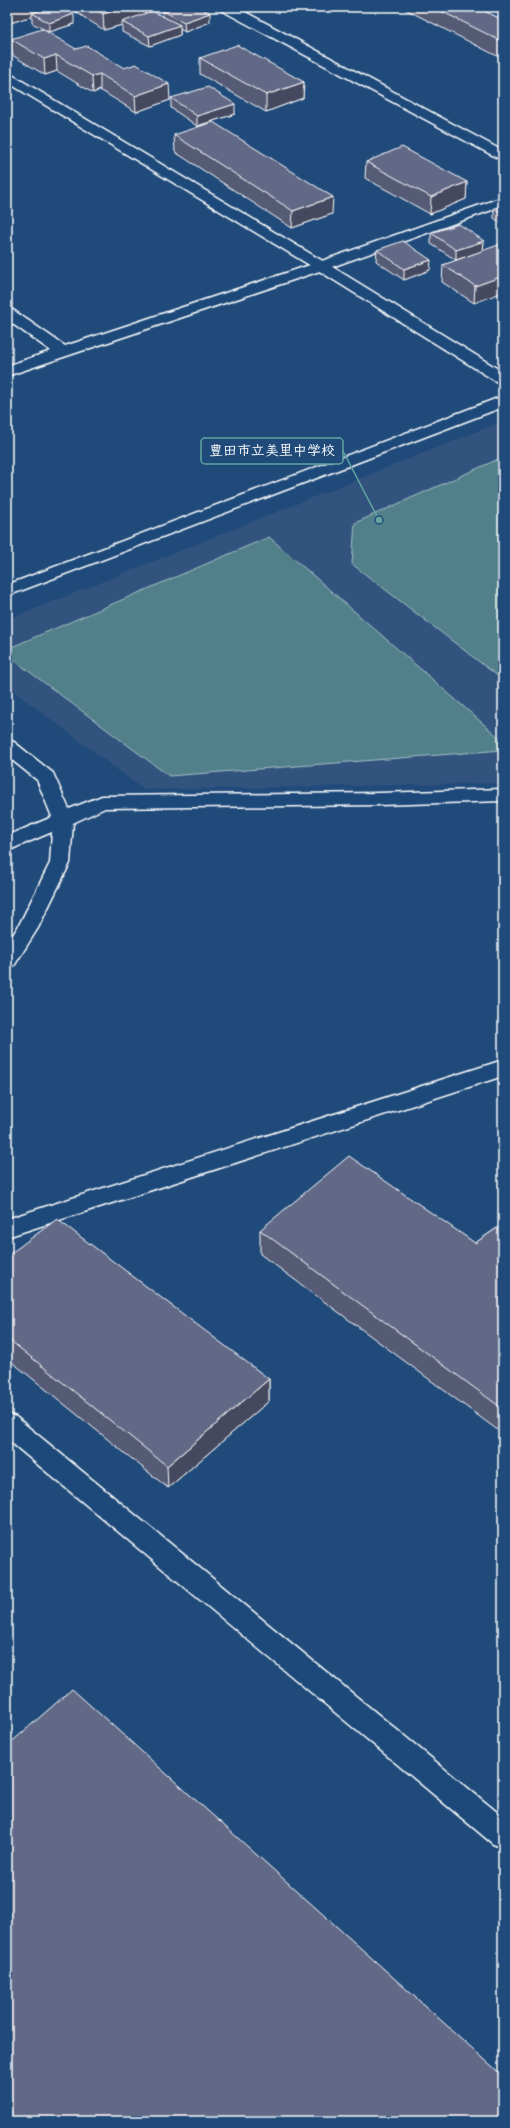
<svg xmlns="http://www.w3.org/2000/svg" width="510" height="2128" viewBox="0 0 510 2128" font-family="'Patrick Hand','Klee One',sans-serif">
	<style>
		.built { fill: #33537e }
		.green { fill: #51808a; stroke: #a8c0c4 }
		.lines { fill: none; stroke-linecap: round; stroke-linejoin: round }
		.street-casing { stroke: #fff; stroke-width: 3 }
		.secondary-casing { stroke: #fff; stroke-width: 3 }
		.street { fill: #1f4a7a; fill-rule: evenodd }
		.secondary { fill: #1f4a7a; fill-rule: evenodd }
		.wall { fill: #545a74; stroke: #fff }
		.shaded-wall { fill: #454a5e; stroke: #fff }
		.building { fill: #626987; stroke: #fff }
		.leader { fill: none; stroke: #63a6a1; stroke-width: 1.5 }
		.callout-dot { fill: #63a6a1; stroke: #1f4a7a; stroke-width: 1.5 }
		.callout { fill: #1f4a7a; stroke: #63a6a1; stroke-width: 1.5 }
		.callout-label { font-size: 14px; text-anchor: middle; font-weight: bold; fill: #fff }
	</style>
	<rect width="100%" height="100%" fill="#1f4a7a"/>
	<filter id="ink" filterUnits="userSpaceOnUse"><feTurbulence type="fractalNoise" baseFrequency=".025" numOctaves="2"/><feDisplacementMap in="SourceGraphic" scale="8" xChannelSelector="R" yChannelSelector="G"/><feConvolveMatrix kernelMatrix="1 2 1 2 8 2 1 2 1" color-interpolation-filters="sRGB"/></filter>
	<g filter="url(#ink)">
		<path class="built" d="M503,421v362l-359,7 -137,-104v-66z"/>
		<g class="green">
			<path d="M503,457v223l-151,-116 3,-41z"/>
			<path d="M269,537l234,204v9l-334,26 -162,-121v-6z"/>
		</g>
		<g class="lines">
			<defs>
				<g id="street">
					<path d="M219,7h17l267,144v10l-282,-151z"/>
					<path d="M503,197v9l-177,63 -319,107v-10l44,-15 -44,-31v-12l6,2 52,36 251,-83z"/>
					<path d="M7,740l7,2 39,31 16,36 33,-13 278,-3 123,-4v12l-123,4 -275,3 -32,15 -3,40 -32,65 -24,38 -7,2v-24l11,-17 32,-64 2,-31 -45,19v-15l45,-19 -15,-37 -30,-24z"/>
					<path d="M503,1060v16l-496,161v-18z"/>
					<path d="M7,1414l9,3 487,400v31l-10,-4 -486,-405z"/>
				</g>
				<g id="secondary">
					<path d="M7,72l319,191 177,109v12l-6,-2 -181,-113 -309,-187z"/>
					<path d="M503,396v11l-496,189v-11z"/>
				</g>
			</defs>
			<use href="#street" class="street-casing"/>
			<use href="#secondary" class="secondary-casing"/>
			<use href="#street" class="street"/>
			<use href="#secondary" class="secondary"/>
		</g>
		<g class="wall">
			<path d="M7,7l67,17 -25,8 -17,-9v-7l-25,8z"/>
			<path d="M68,7h80v6l15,4v-6l47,11 -25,10 -5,-3v6l-30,11 -28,-14v-7l-18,5z"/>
			<path d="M401,7h75l27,13v39z"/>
			<path d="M11,39l65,10 94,51 -34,12 -36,-22 -7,3 -36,-22 -12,4 -33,-20z"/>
			<path d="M200,58l104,24 -1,16 -37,14 -66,-38z"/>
			<path d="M171,98l64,16 -38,12 -26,-18z"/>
			<path d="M174,135l158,79 -40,14 -117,-76z"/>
			<path d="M366,162l101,20 -1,17 -36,15 -65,-36z"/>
			<path d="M503,206v19l-9,-7v-10z"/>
			<path d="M431,233l53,8 -1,10 -27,9 -25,-16z"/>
			<path d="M503,246l-29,57 -32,-21 1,-17z"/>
			<path d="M377,250l53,20 -26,10 -28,-19z"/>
			<path d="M503,1224v210l-243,-180v-24l215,13z"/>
			<path d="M7,1256l262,123v22l-101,87 -161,-130z"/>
		</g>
		<g class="shaded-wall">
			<path d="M9,7h45l-22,6v3l-25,8v-16z"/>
			<path d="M127,7h21v10l-26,5v3l-18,5 -1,-16z"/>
			<path d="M210,13v9l-25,10 -1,-10z"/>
			<path d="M74,14v10l-25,8v-9z"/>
			<path d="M180,25v10l-30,11 -1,-10z"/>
			<path d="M56,55l1,16 -12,4 -1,-16z"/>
			<path d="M100,74v16l-7,3 -1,-17z"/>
			<path d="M304,82l-1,16 -37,14v-17z"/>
			<path d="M169,84l1,16 -34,12 -1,-16z"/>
			<path d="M235,104v10l-38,12v-10z"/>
			<path d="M467,182l-1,17 -36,15 1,-17z"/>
			<path d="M333,197l-1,17 -40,14 1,-17z"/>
			<path d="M484,241l-1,10 -27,9v-10z"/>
			<path d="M431,260l-1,10 -26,10v-11z"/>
			<path d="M503,276v16l-29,11 1,-17z"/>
			<path d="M269,1379v22l-101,87 -1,-22z"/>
		</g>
		<g class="building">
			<path d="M50,7h11l13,7 -25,9 -17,-10z"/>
			<path d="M92,7h35l-24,7z"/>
			<path d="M173,7h26l11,6 -26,9 -21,-11z"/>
			<path d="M433,7h43l27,13v22z"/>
			<path d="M152,11l28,14 -31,11 -27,-14z"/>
			<path d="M42,29l34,20 11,-3 37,22 12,-4 33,20 -34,12 -35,-22 -8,2 -36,-21 -12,4 -33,-20z"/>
			<path d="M237,45l67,37 -38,13 -66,-37z"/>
			<path d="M208,87l27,17 -38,12 -26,-18z"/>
			<path d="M213,122l120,75 -40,14 -119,-76z"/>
			<path d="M402,147l65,35 -36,15 -65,-35z"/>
			<path d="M503,206v8l-9,-6z"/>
			<path d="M459,224l25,17 -28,9 -25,-17z"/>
			<path d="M403,241l28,19 -27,9 -27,-19z"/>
			<path d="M501,244l2,2v30l-28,10 -32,-21z"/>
			<path d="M349,1156l126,87 28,-19v185l-243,-179z"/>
			<path d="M57,1219l212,160 -102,87 -160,-128v-82z"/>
			<path d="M72,1689l431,387v45h-496v-375z"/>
		</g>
	</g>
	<path class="leader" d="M379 520L343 451"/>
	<circle class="callout-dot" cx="379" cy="520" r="4"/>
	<rect class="callout" x="201" y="438" width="142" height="26" rx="4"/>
	<g class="callout-label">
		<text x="272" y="455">豊田市立美里中学校</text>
	</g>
	<rect width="510" height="2128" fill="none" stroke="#1f4a7a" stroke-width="24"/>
	<rect x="12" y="12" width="486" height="2104" fill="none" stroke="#fff" stroke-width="1.5" filter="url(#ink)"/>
</svg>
